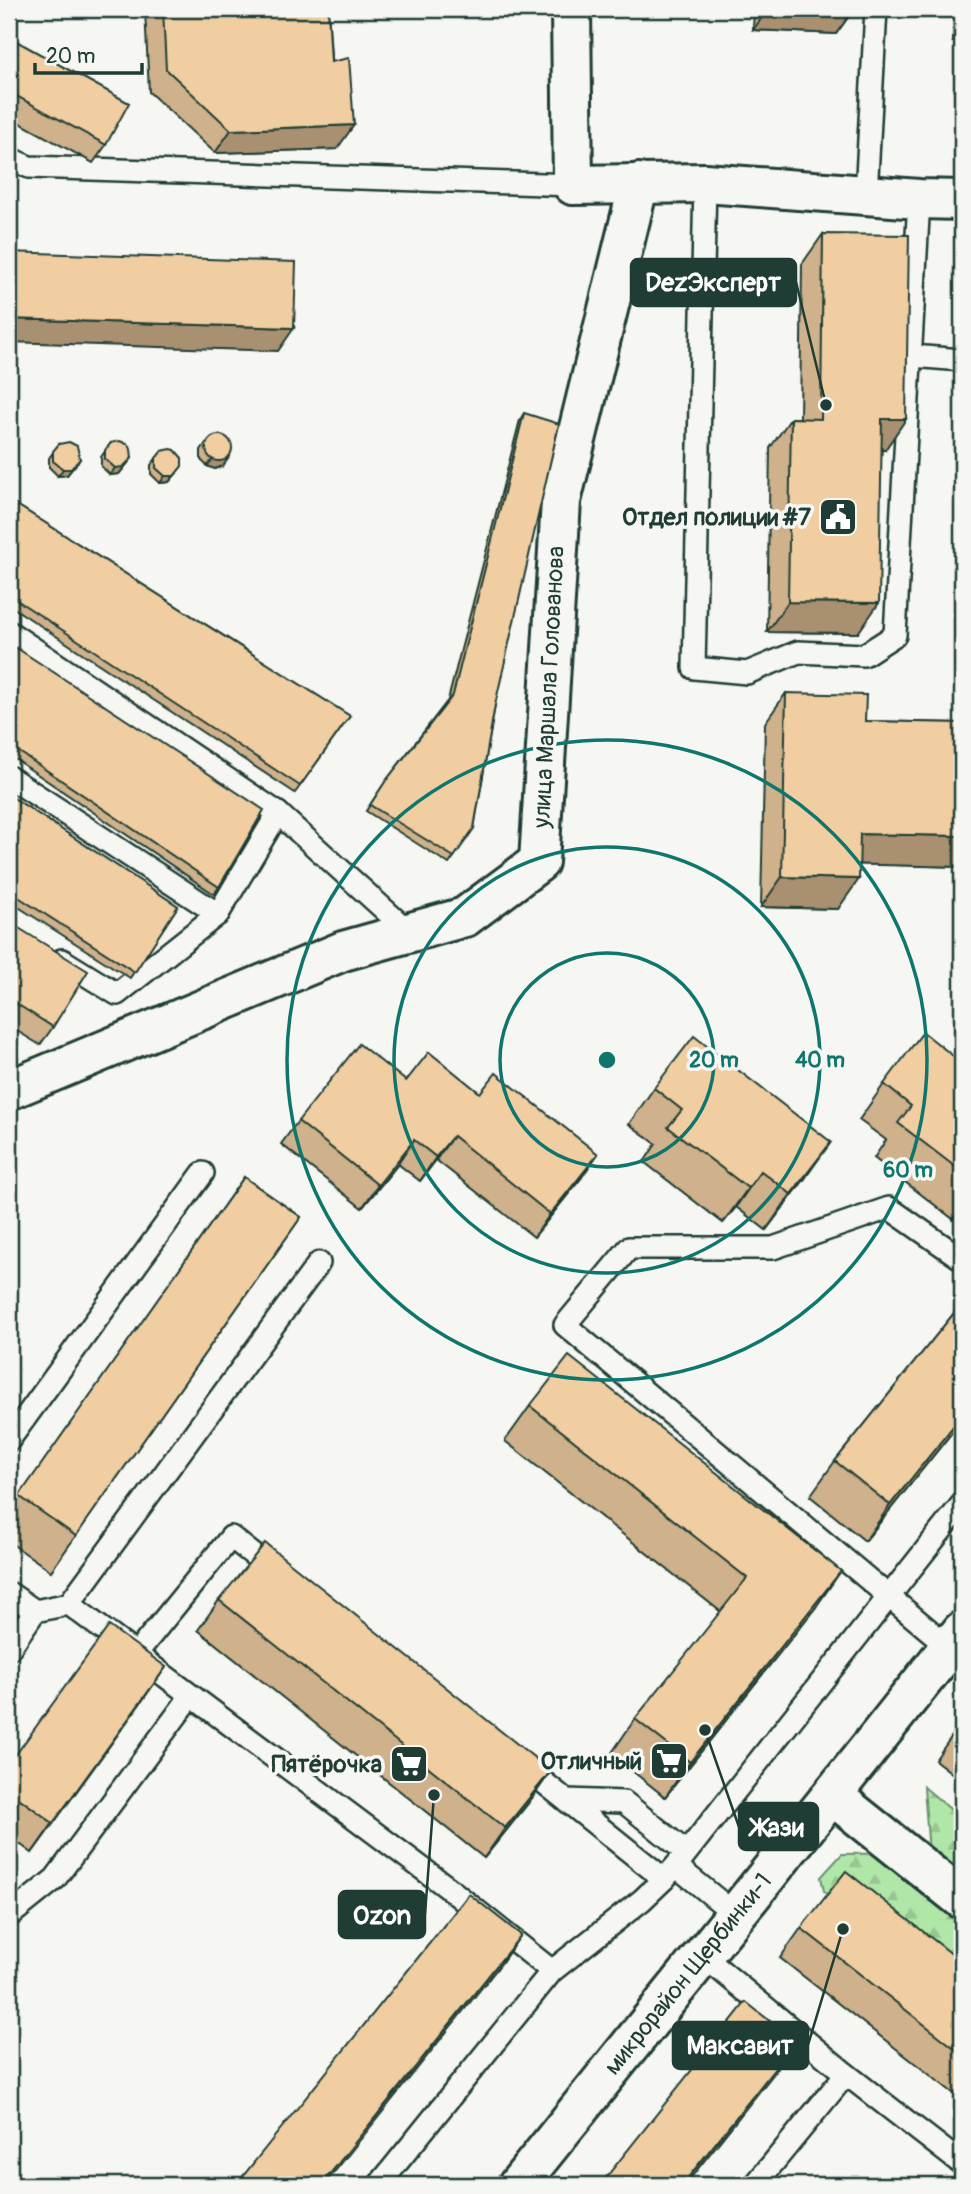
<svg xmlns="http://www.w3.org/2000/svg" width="971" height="2194" viewBox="0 0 971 2194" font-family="Pangolin,sans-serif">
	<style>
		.forest { fill: url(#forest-firs); stroke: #68926e; stroke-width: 2 }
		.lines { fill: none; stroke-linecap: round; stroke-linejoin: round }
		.lane-casing { stroke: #1f3d34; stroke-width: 26 }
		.street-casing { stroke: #1f3d34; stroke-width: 44 }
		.lane { stroke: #f6f6f2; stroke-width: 21 }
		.street { stroke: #f6f6f2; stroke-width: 38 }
		.wall { fill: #cfb18b; stroke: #1f3d34; stroke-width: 2 }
		.shaded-wall { fill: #a99071; stroke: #1f3d34; stroke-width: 2 }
		.building { fill: #f1cea2; stroke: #1f3d34; stroke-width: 2 }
		.ring { fill: none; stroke: #0f766e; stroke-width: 3.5 }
		.labels { text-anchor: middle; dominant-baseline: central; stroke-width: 7; stroke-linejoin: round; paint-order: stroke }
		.poi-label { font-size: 24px; font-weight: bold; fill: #1f3d34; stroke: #f6f6f2; text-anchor: end }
		.street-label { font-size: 24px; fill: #1f3d34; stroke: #f6f6f2 }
		.centre { fill: #0f766e; stroke: #f6f6f2; stroke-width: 3.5 }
		.ring-label { font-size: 21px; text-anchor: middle; font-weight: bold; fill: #0f766e; stroke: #f6f6f2; stroke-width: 7; stroke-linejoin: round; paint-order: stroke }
		.leader { fill: none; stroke: #1f3d34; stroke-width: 2.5 }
		.callout-dot { fill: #1f3d34; stroke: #f6f6f2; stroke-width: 2.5 }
		.callout { fill: #1f3d34; stroke: #1f3d34; stroke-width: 2.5 }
		.callout-label { font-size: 26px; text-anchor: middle; font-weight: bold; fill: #fff }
	</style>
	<defs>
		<pattern id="forest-firs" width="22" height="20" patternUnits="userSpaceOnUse" patternTransform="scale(1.75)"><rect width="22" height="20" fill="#b0e6a8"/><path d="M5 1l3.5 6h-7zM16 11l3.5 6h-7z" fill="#97c691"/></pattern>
	</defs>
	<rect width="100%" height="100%" fill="#f6f6f2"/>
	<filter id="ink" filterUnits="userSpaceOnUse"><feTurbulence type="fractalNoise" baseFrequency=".0143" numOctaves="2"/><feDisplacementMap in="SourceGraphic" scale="14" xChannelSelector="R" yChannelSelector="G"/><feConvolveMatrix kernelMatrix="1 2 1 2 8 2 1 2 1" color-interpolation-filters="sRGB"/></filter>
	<g filter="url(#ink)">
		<path class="forest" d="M924,1787l38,32v167l-138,-95 -3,-14 21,-23 87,-1z"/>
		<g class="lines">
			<defs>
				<g id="lane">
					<path d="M9,158l20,9 544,18"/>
					<path d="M705,183l-11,485 53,5 51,-21 66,3 31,-20 24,-436"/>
					<path d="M866,195l10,-186"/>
					<path d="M912,356l50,4"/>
					<path d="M9,632l269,181 131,119"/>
					<path d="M9,777l209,137 60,-101"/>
					<path d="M62,960l55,34 101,-80"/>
					<path d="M9,1440l194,-267"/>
					<path d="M9,1593l26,18 34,-7 378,283 105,84"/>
					<path d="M69,1604l250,-341"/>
					<path d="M9,1649l26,-38"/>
					<path d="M955,1652l-390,-327 64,-77h144l116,-40 73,51"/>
					<path d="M136,1654l95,-117 44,35"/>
					<path d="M521,1764l143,115 12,-13"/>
					<path d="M567,1800l57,2 62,50"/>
					<path d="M735,1914l-59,-48 286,-362"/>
					<path d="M9,1916l46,-37 136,-183"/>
					<path d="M702,1955l144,119 116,90"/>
					<path d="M379,2185l173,-214 90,-71 22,-21"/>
					<path d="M755,2185l91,-111"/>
				</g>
				<g id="street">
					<path d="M571,9l2,176 132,-2 214,16 43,1"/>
					<path d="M9,1090l334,-139 122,-34 74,-55 22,-361 78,-318"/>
					<path d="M833,1796l129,103"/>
					<path d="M518,2185c148,-185 298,-368 444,-554"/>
				</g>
			</defs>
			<use href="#lane" class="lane-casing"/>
			<use href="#street" class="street-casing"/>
			<use href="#lane" class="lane"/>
			<use href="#street" class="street"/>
		</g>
		<g class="wall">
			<path d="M145,9h183l9,140 -122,4 -66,-61z"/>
			<path d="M754,9h100l-18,25 -83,-4z"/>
			<path d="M954,9h8v33h-9z"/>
			<path d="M9,37l97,108 -13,18 -84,-46z"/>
			<path d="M823,234l62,216 -3,-1 -24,184 -91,-1 3,-184 21,-30h9l2,-154z"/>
			<path d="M524,413l-29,292 -21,123 -25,36 -83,-53 19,-29 63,-82 72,-280z"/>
			<path d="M111,443l21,15 -13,16 -9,1 -9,-9v-9z"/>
			<path d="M206,443l17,23 -8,3 -8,-3 -6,-6v-10z"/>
			<path d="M59,444l21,15 -13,16 -9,1 -9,-9v-9z"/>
			<path d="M162,451l15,22 -8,9 -9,1 -9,-9v-9z"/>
			<path d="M9,500l341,216 -55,77 -286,-188z"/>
			<path d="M9,643l210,244 -5,7 -205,-139z"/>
			<path d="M786,693l79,28 97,2v144l-102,-3 -22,45 -77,-2 4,-184z"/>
			<path d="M9,795l169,111 -48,72 -121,-77z"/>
			<path d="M9,922l44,105 -13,18 -31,-19z"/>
			<path d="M962,1063v145l-9,11 -79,-61 12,-18 -27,-20 25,-36z"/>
			<path d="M406,1081l176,96 -48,60 -98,-77 -16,21 -22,-17 -36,44 -81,-64 17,-23z"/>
			<path d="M654,1088l152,89 -40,53 -30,-23 -13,16 -79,-61 12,-18 -27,-20z"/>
			<path d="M244,1177l57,40 -250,354 -42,-29v-31z"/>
			<path d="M962,1303v117l-97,121 -55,-45 25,-35z"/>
			<path d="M530,1406l286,201 -151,190 -54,-43 24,-35 86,-107 -216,-171z"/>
			<path d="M219,1600l332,171 -21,30 -46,57 -286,-228z"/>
			<path d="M166,1667l-134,186 -23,-17v-72z"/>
			<path d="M962,1722v59l-27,-21z"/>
			<path d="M801,1928l161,34v138l-182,-142z"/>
		</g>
		<g class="shaded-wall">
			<path d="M768,9h86l-18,25 -83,-4z"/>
			<path d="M962,28v14h-9z"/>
			<path d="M354,125l-17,24 -122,4 16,-23z"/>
			<path d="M9,319l285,9 -16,23 -269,-9z"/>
			<path d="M882,419h24l-21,31 -24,-1z"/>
			<path d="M132,458l-13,16 -9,1 5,-7z"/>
			<path d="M80,459l-13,16 -9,1 5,-7z"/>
			<path d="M228,459l-5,7 -8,3 -8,-3 5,-6z"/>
			<path d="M182,466l-13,16 -9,1 5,-7z"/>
			<path d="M788,602l91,1 -21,30 -91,-1z"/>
			<path d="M860,834l102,2v31l-123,-3z"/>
			<path d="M782,877l77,2 -21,30 -77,-2z"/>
			<path d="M453,1136l-17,24 -16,21 16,-24z"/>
			<path d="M414,1140l-16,24 -36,44 16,-23z"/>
			<path d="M831,1142l-25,35 -40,53 25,-36z"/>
			<path d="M598,1154l-16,23 -48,60 16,-23z"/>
			<path d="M761,1171l-25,36 -13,16 25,-35z"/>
			<path d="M962,1415v5l-97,121 25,-36z"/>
			<path d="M841,1571l-25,36 -151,190 25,-35z"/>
			<path d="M166,1667l-21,30 -113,156 21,-30z"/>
			<path d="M551,1771l-21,30 -46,57 21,-30z"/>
			<path d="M521,1935l-21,30 -176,220h-3z"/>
			<path d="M796,2042l-21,30 -90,113h-3z"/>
		</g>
		<g class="building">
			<path d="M163,9h165l3,53 18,-4 5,67 -123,5 -65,-61z"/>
			<path d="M9,37l120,66 -23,42 -97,-53z"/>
			<path d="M823,234l86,1 -3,184h-24l-3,184 -91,-1 3,-184 30,1z"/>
			<path d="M9,252l287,10 -2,66 -285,-9z"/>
			<path d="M524,413l35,11 -64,281 -21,123 -20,29 -84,-52 15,-23 68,-87z"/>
			<circle cx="219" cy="448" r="13"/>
			<path d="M120,441l9,4 2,4 1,9 -9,9 -8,1 -10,-9v-9l6,-7z"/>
			<path d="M69,442l8,4 3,13 -9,10h-8l-10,-8v-10l6,-7z"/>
			<path d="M171,449l4,1 7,8v8l-8,10h-9l-9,-8v-10l6,-7z"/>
			<path d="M9,500l341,216 -50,70 -291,-191z"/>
			<path d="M9,643l255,167 -45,77 -210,-142z"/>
			<path d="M786,693l80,2 -1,26 97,2v113l-102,-2 -1,45 -77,-2z"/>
			<path d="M9,795l169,111 -43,66 -126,-81z"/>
			<path d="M9,922l79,49 -35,56 -44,-28z"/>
			<path d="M923,1032l39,31v109l-64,-49 13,-17 -27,-22z"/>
			<path d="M694,1036l137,106 -40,52 -30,-23 -13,17 -80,-61 14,-17 -28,-22z"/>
			<path d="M359,1044l47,37 23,-29 51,41 16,-20 102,81 -48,60 -97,-78 -17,21 -22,-17 -36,45 -80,-64z"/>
			<path d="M244,1177l57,40 -225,319 -57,-40z"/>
			<path d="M962,1303v112l-72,90 -55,-44z"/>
			<path d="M569,1356l272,215 -151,191 -55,-43 112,-141 -217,-172z"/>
			<path d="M265,1543l286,228 -46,57 -286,-228z"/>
			<path d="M109,1626l57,41 -113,156 -33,-24 -11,15v-50z"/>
			<path d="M962,1722v13l-6,-5z"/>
			<path d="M846,1871l116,91v92l-161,-126z"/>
			<path d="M469,1894l52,41 -200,250h-77l-5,-4z"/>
			<path d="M746,2002l50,40 -114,143h-82z"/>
		</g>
	</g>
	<g class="ring">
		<circle cx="607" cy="1060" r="107"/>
		<circle cx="607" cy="1060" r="213"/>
		<circle cx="607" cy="1060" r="320"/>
	</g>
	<defs>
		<symbol id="civic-square" viewBox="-11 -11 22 22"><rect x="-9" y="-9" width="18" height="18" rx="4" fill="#1f3d34" stroke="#f6f6f2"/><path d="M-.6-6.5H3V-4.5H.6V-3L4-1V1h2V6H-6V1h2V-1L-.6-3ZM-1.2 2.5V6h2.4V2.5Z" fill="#fff"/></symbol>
		<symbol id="supermarket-square" viewBox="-11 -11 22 22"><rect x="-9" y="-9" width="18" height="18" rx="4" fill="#1f3d34" stroke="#f6f6f2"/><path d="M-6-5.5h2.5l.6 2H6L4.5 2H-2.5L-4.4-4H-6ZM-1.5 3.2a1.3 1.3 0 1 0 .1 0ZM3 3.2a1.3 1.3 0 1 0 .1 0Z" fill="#fff"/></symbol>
	</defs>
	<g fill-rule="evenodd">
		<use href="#civic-square" x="816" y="495" width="44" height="44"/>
		<use href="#supermarket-square" x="647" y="1739" width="44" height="44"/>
		<use href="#supermarket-square" x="387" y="1742" width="44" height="44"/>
	</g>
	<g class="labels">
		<g class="poi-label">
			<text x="811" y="517">Отдел полиции #7</text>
			<text x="642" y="1761">Отличный</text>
			<text x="382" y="1764">Пятёрочка</text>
		</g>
		<g class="street-label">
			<text transform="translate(549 687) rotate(-87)">улица Маршала Голованова</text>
			<text transform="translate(688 1974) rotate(-51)">микрорайон Щербинки-1</text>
		</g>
	</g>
	<circle cx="607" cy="1060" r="10" class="centre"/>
	<g class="ring-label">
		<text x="714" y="1067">20 m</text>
		<text x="820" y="1067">40 m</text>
		<text x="908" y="1177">60 m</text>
	</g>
	<path class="leader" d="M826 405L796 282M705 1730L739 1827M434 1795L425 1914M843 1929L808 2045"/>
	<g class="callout-dot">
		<circle cx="826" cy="405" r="7"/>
		<circle cx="705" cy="1730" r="7"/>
		<circle cx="434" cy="1795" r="7"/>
		<circle cx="843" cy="1929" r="7"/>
	</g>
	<g class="callout">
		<rect x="631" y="259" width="165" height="47" rx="7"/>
		<rect x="739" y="1803" width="79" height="47" rx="7"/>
		<rect x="339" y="1891" width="86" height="47" rx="7"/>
		<rect x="673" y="2022" width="135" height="47" rx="7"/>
	</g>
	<g class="callout-label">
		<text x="713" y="291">DezЭксперт</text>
		<text x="778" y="1836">Жази</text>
		<text x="382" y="1924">Ozon</text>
		<text x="740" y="2054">Максавит</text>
	</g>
	<rect width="971" height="2194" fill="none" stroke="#f6f6f2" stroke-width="35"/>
	<rect x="18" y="18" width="936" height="2159" fill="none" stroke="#1f3d34" stroke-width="2.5" filter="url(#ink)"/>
	<path d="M35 63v10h107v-10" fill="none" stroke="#1f3d34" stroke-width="3.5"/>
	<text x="46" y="63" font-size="21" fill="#1f3d34" stroke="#f6f6f2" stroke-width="5" paint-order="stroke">20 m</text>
</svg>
